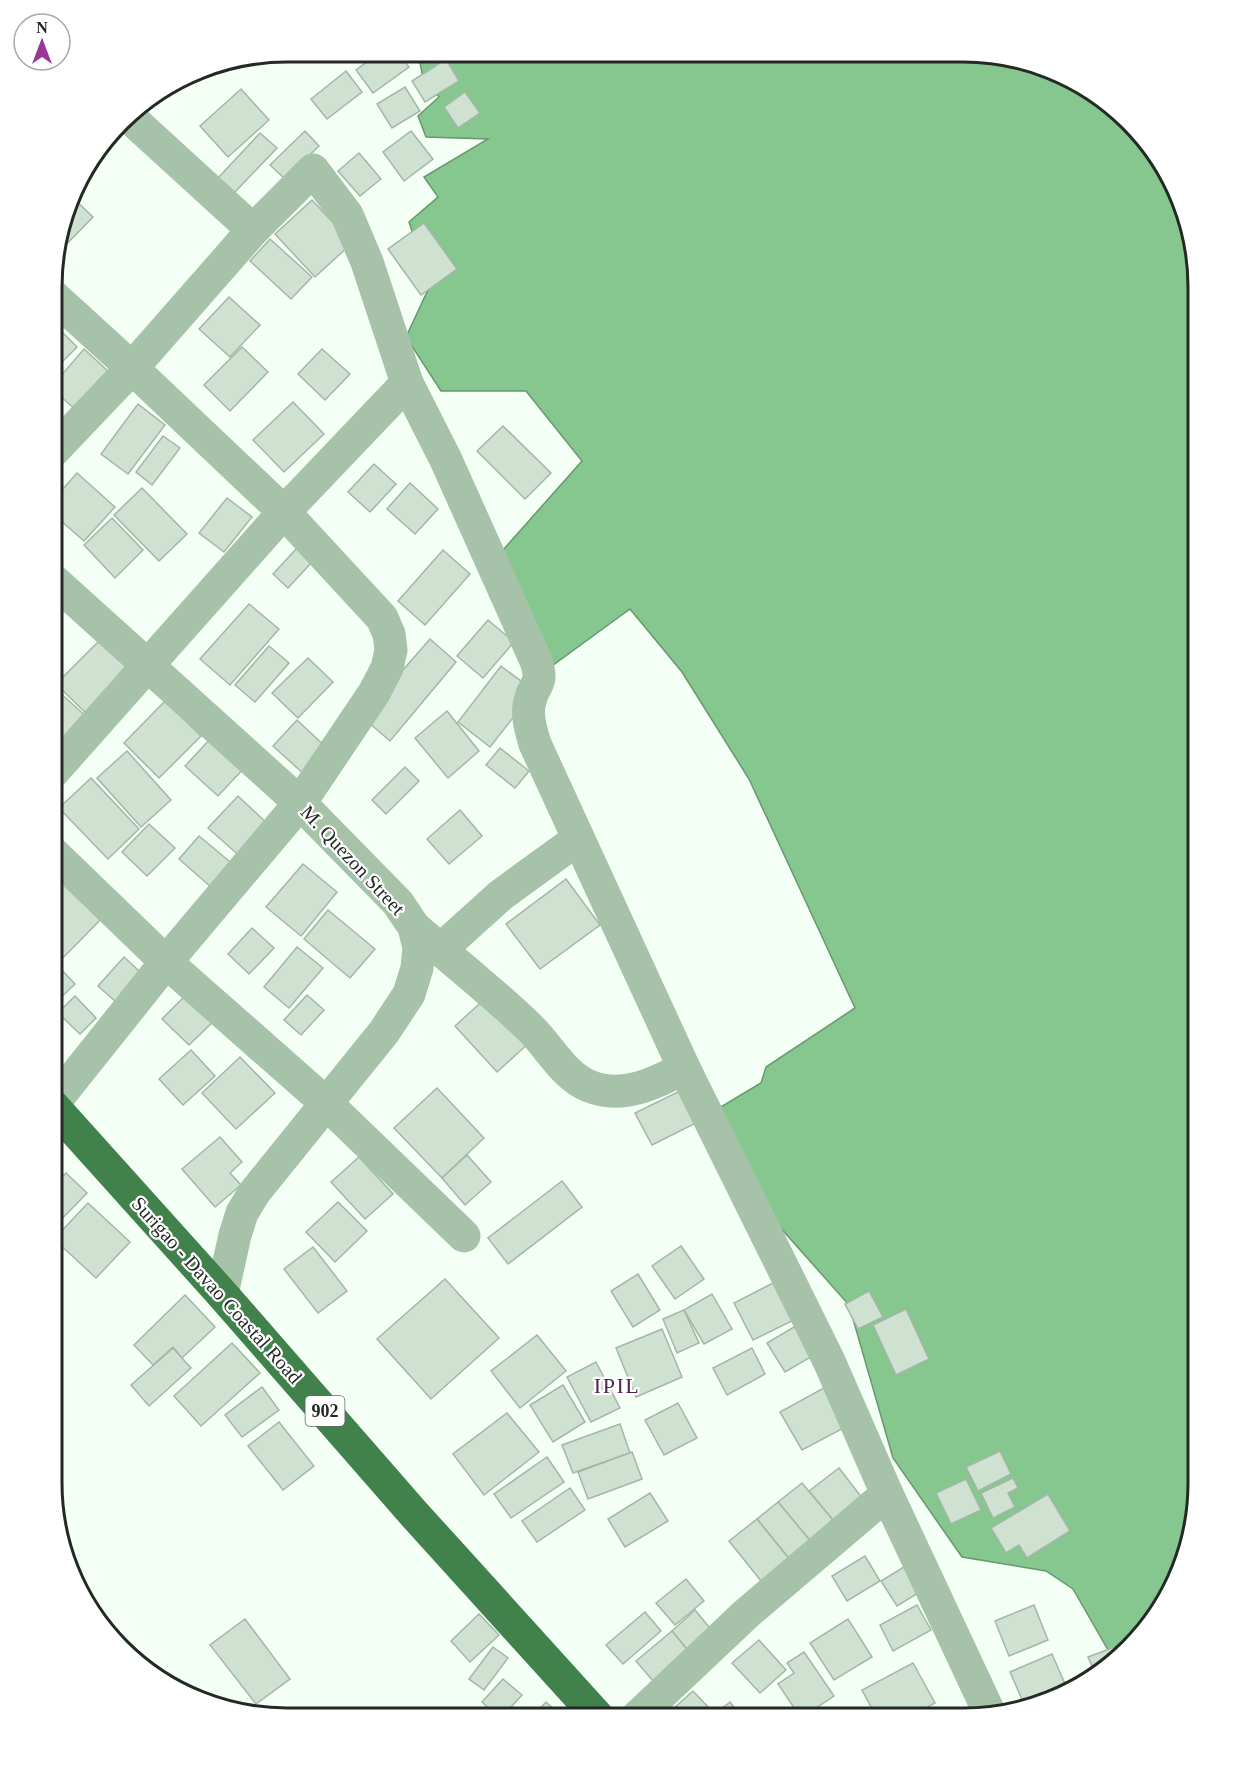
<svg xmlns="http://www.w3.org/2000/svg" width="1250" height="1769" viewBox="0 0 1250 1769" font-family="Georgia,serif">
	<style>
		.water { fill: #85c78e; stroke: #68986e; stroke-width: 1.5 }
		.building { fill: #cfe1d1; stroke: #a4b6a6; stroke-width: 1.5 }
		.lines { fill: none; stroke-linecap: round; stroke-linejoin: round }
		.minor { stroke: #a6c3a9; stroke-width: 33 }
		.highway { stroke: #40814c; stroke-width: 33 }
		.labels { text-anchor: middle; dominant-baseline: central; stroke-width: 4.5; stroke-linejoin: round; paint-order: stroke }
		.shield { fill: #fff; stroke: #656a66; stroke-width: 1.5 }
		.shield-label { font-size: 18px; font-weight: bold; fill: #232a24 }
		.street-label { font-size: 20px; fill: #232a24; stroke: #fff }
		.quarter-label { font-size: 22px; letter-spacing: 1.5px; fill: #532252; stroke: #fff }
		.rim { fill: none; stroke: #232a24; stroke-width: 3 }
	</style>
	<rect width="100%" height="100%" fill="#f4fff5"/>
	<path class="water" d="M424,51l570,2 59,16 53,31 69,83 24,104 -1,1211 -12,60 -27,55 -44,49 -42,-73 -27,-18 -84,-14 -69,-99 -44,-153 -71,-80 -59,-117 42,-25 5,-16 89,-59 -106,-229 -67,-107 -52,-63 -81,59 -46,-118 79,-89 -56,-70h-85l-35,-54 27,-58 -18,-39 -6,-18 29,-25 -14,-20 64,-38 -62,-2 -8,-21 21,-19 -16,-19 -4,-20z"/>
	<g class="building">
		<path d="M382,51h15l12,16 -36,26 -17,-23z"/>
		<path d="M446,59l13,22 -34,21 -13,-21z"/>
		<path d="M346,71l16,21 -35,27 -16,-20z"/>
		<path d="M405,87l15,24 -28,17 -15,-24z"/>
		<path d="M241,89l28,31 -41,37 -28,-31z"/>
		<path d="M465,92l15,21 -22,15 -14,-21z"/>
		<path d="M305,131l14,15 -34,33 -15,-14z"/>
		<path d="M411,131l22,28 -29,22 -21,-29z"/>
		<path d="M260,133l17,15 -43,45 -16,-15z"/>
		<path d="M359,153l22,26 -21,17 -22,-25z"/>
		<path d="M73,198l20,19 -40,41v-2z"/>
		<path d="M312,200l40,43 -37,34 -40,-43z"/>
		<path d="M424,223l33,46 -36,26 -33,-46z"/>
		<path d="M270,239l42,38 -21,22 -41,-38z"/>
		<path d="M229,297l31,28 -30,32 -31,-28z"/>
		<path d="M53,323l24,24 -24,24z"/>
		<path d="M242,347l26,25 -38,39 -26,-26z"/>
		<path d="M84,349l24,22 -33,38 -22,-19v-5z"/>
		<path d="M322,349l28,25 -25,26 -27,-26z"/>
		<path d="M293,402l31,32 -40,38 -31,-32z"/>
		<path d="M138,404l27,21 -37,49 -27,-20z"/>
		<path d="M503,426l48,47 -26,26 -48,-48z"/>
		<path d="M163,436l17,12 -28,37 -16,-13z"/>
		<path d="M374,464l22,20 -26,28 -22,-20z"/>
		<path d="M77,473l38,34 -31,34 -31,-27v-14z"/>
		<path d="M410,483l28,26 -23,25 -28,-25z"/>
		<path d="M142,488l45,46 -28,27 -45,-46z"/>
		<path d="M227,498l25,19 -28,35 -25,-19z"/>
		<path d="M112,518l31,32 -28,28 -31,-33z"/>
		<path d="M297,548l15,14 -24,26 -15,-14z"/>
		<path d="M443,550l27,24 -45,51 -27,-24z"/>
		<path d="M249,604l30,25 -49,56 -30,-26z"/>
		<path d="M488,620l26,22 -31,36 -26,-22z"/>
		<path d="M104,636l37,35 -48,49 -37,-36z"/>
		<path d="M430,639l26,23 -66,79 -28,-24z"/>
		<path d="M269,646l20,17 -34,39 -20,-17z"/>
		<path d="M308,658l25,24 -35,36 -26,-25z"/>
		<path d="M501,666l33,25 -44,56 -32,-25z"/>
		<path d="M58,691l31,28 -25,28 -12,-11v-39z"/>
		<path d="M165,701l36,35 -42,42 -35,-35z"/>
		<path d="M447,711l32,40 -31,27 -33,-40z"/>
		<path d="M297,720l33,31 -24,25 -33,-30z"/>
		<path d="M212,737l33,30 -27,29 -33,-30z"/>
		<path d="M500,748l29,23 -14,17 -29,-23z"/>
		<path d="M127,751l44,49 -30,27 -44,-49z"/>
		<path d="M405,767l14,14 -33,33 -14,-14z"/>
		<path d="M91,778l48,51 -31,30 -49,-51z"/>
		<path d="M238,796l34,32 -29,31 -35,-31z"/>
		<path d="M460,810l22,26 -33,28 -22,-25z"/>
		<path d="M149,824l26,24 -28,28 -25,-24z"/>
		<path d="M199,836l42,35 -21,24 -41,-36z"/>
		<path d="M52,860l55,53 -50,51 -5,-5z"/>
		<path d="M303,864l34,28 -36,44 -35,-29z"/>
		<path d="M566,879l34,46 -60,44 -34,-45z"/>
		<path d="M328,910l47,39 -25,29 -46,-39z"/>
		<path d="M252,928l22,20 -25,26 -21,-20z"/>
		<path d="M297,947l26,21 -34,40 -25,-21z"/>
		<path d="M124,957l26,24 -25,29 -27,-24z"/>
		<path d="M57,965l18,19 -21,20 -2,-2v-33z"/>
		<path d="M193,988l27,27 -31,30 -27,-26z"/>
		<path d="M307,995l17,15 -23,25 -17,-15z"/>
		<path d="M75,996l21,22 -16,16 -22,-21z"/>
		<path d="M488,996l42,46 -33,30 -42,-46z"/>
		<path d="M191,1050l24,26 -32,29 -24,-26z"/>
		<path d="M240,1057l35,36 -39,36 -34,-36z"/>
		<path d="M437,1088l47,50 -42,40 -48,-50z"/>
		<path d="M682,1090l16,32 -46,23 -17,-32z"/>
		<path d="M220,1137l22,25 -12,11 11,12 -26,22 -33,-38z"/>
		<path d="M52,1151l10,12 -10,8z"/>
		<path d="M467,1155l24,27 -26,23 -23,-27z"/>
		<path d="M359,1157l34,37 -28,25 -34,-37z"/>
		<path d="M66,1173l21,20 -36,37 1,-42z"/>
		<path d="M562,1181l20,26 -74,57 -20,-26z"/>
		<path d="M338,1202l29,29 -32,31 -29,-30z"/>
		<path d="M88,1203l42,39 -34,36 -42,-39z"/>
		<path d="M681,1246l23,33 -29,20 -23,-33z"/>
		<path d="M313,1247l34,44 -29,22 -34,-44z"/>
		<path d="M638,1274l22,36 -27,17 -22,-36z"/>
		<path d="M445,1279l54,59 -68,61 -54,-60z"/>
		<path d="M781,1279l19,38 -47,23 -19,-37z"/>
		<path d="M869,1291l14,26 -25,12 -13,-25z"/>
		<path d="M712,1294l20,35 -28,15 -20,-34z"/>
		<path d="M185,1295l30,32 -33,31 -9,-11 -20,18 -19,-20z"/>
		<path d="M906,1309l23,50 -33,16 -23,-50z"/>
		<path d="M684,1310l15,33 -22,10 -14,-34z"/>
		<path d="M804,1321l17,30 -36,21 -18,-29z"/>
		<path d="M662,1329l20,48 -46,20 -20,-49z"/>
		<path d="M537,1335l29,36 -46,37 -29,-37z"/>
		<path d="M232,1343l28,30 -59,53 -27,-30z"/>
		<path d="M173,1348l18,20 -42,38 -18,-21z"/>
		<path d="M752,1348l13,26 -38,21 -14,-27z"/>
		<path d="M596,1362l24,46 -29,14 -24,-45z"/>
		<path d="M831,1384l22,39 -51,27 -22,-38z"/>
		<path d="M563,1385l22,37 -32,20 -23,-37z"/>
		<path d="M262,1387l17,23 -37,27 -17,-22z"/>
		<path d="M678,1403l19,35 -33,17 -19,-35z"/>
		<path d="M507,1413l32,39 -55,43 -31,-41z"/>
		<path d="M279,1422l35,44 -31,24 -35,-44z"/>
		<path d="M620,1424l10,29 -57,20 -11,-28z"/>
		<path d="M1000,1451l11,23 -33,17 -12,-24z"/>
		<path d="M632,1452l10,27 -54,20 -10,-27z"/>
		<path d="M547,1457l17,25 -53,36 -17,-24z"/>
		<path d="M839,1468l27,35 -29,22 -28,-34z"/>
		<path d="M1013,1478l5,10 -10,5 7,14 -22,11 -12,-25z"/>
		<path d="M966,1479l15,31 -30,14 -15,-31z"/>
		<path d="M802,1483l35,42 -24,19 -35,-42z"/>
		<path d="M570,1488l15,22 -48,32 -15,-21z"/>
		<path d="M650,1493l18,28 -43,26 -17,-28z"/>
		<path d="M1048,1494l22,37 -43,27 -8,-13 -13,8 -15,-25z"/>
		<path d="M778,1502l35,42 -21,18 -35,-43z"/>
		<path d="M757,1519l37,46 -28,22 -37,-46z"/>
		<path d="M865,1556l15,25 -33,20 -15,-25z"/>
		<path d="M912,1562l16,25 -31,19 -16,-25z"/>
		<path d="M686,1579l18,22 -29,24 -19,-22z"/>
		<path d="M917,1605l14,25 -38,21 -13,-26z"/>
		<path d="M1034,1605l14,35 -39,16 -14,-35z"/>
		<path d="M695,1610l23,28 -23,21 -23,-28z"/>
		<path d="M645,1612l16,19 -38,33 -17,-19z"/>
		<path d="M479,1614l20,21 -29,27 -19,-21z"/>
		<path d="M245,1619l45,60 -34,25 -46,-59z"/>
		<path d="M848,1619l24,38 -38,23 -24,-37z"/>
		<path d="M672,1631l23,28 -36,29 -23,-27z"/>
		<path d="M759,1640l27,30 -26,23 -28,-30z"/>
		<path d="M1131,1641l1,3 -14,16 -22,15 -8,-18z"/>
		<path d="M493,1647l15,11 -24,32 -15,-11z"/>
		<path d="M804,1652l30,44 -33,22 -23,-34 16,-11 -7,-10z"/>
		<path d="M1052,1654l17,39 -45,11 -14,-32z"/>
		<path d="M913,1663l22,40 -28,15h-30l-15,-28z"/>
		<path d="M503,1679l19,16 -20,22h-4l-16,-15z"/>
		<path d="M693,1691l15,16 -12,10h-15l-8,-8z"/>
		<path d="M546,1702l16,15h-30z"/>
		<path d="M730,1702l12,15h-31z"/>
	</g>
	<g class="lines">
		<g class="minor">
			<path d="M127,115l126,115"/>
			<path d="M53,451l79,-83 121,-138 60,-60 34,45 20,47 40,121 39,77 90,201c8,25 -2,21 -6,40 -4,14 1,29 5,43l149,324 145,293 58,133 102,218"/>
			<path d="M53,580l247,223 98,100 16,24 5,21 -2,20 -8,26 -25,38 -130,161 -12,20 -7,22 -13,59"/>
			<path d="M52,773l232,-261 123,-129"/>
			<path d="M52,852l114,110 161,142 137,132"/>
			<path d="M414,927c39,34 80,66 117,102 19,19 33,47 58,57 33,14 67,-3 95,-18"/>
			<path d="M440,950l61,-55 77,-56"/>
			<path d="M52,1105l114,-143 134,-159 74,-110 13,-25 4,-18 -2,-16 -7,-16 -98,-106 -152,-144 -79,-72"/>
			<path d="M637,1717l109,-103 141,-120"/>
		</g>
		<path class="highway" d="M52,1105l170,189 192,220 184,203"/>
	</g>
	<g class="labels">
		<rect class="shield" x="305.5" y="1396" width="39" height="30" rx="4.5"/>
		<g class="shield-label">
			<text x="325" y="1411">902</text>
		</g>
		<g class="street-label">
			<text transform="translate(353 860) rotate(47)">M. Quezon Street</text>
			<text transform="translate(217 1290) rotate(48)">Surigao - Davao Coastal Road</text>
		</g>
		<g class="quarter-label">
			<text x="617" y="1385">IPIL</text>
		</g>
	</g>
	<path d="M0 0H1250V1769H0ZM287 62H963A225 225 0 0 1 1188 287V1483A225 225 0 0 1 963 1708H287A225 225 0 0 1 62 1483V287A225 225 0 0 1 287 62Z" fill="#fff" fill-rule="evenodd"/>
	<path class="rim" d="M287 62H963A225 225 0 0 1 1188 287V1483A225 225 0 0 1 963 1708H287A225 225 0 0 1 62 1483V287A225 225 0 0 1 287 62Z"/>
	<g transform="translate(42 42)"><circle r="28" fill="#ffffff" stroke="#a7aaa7" stroke-width="1.5"/>
	<path d="M0-4.5L10 22L0 15L-10 22Z" fill="#9c369b"/>
	<text y="-9" font-size="16" font-weight="bold" text-anchor="middle" fill="#232a24">N</text>
	</g>
</svg>
